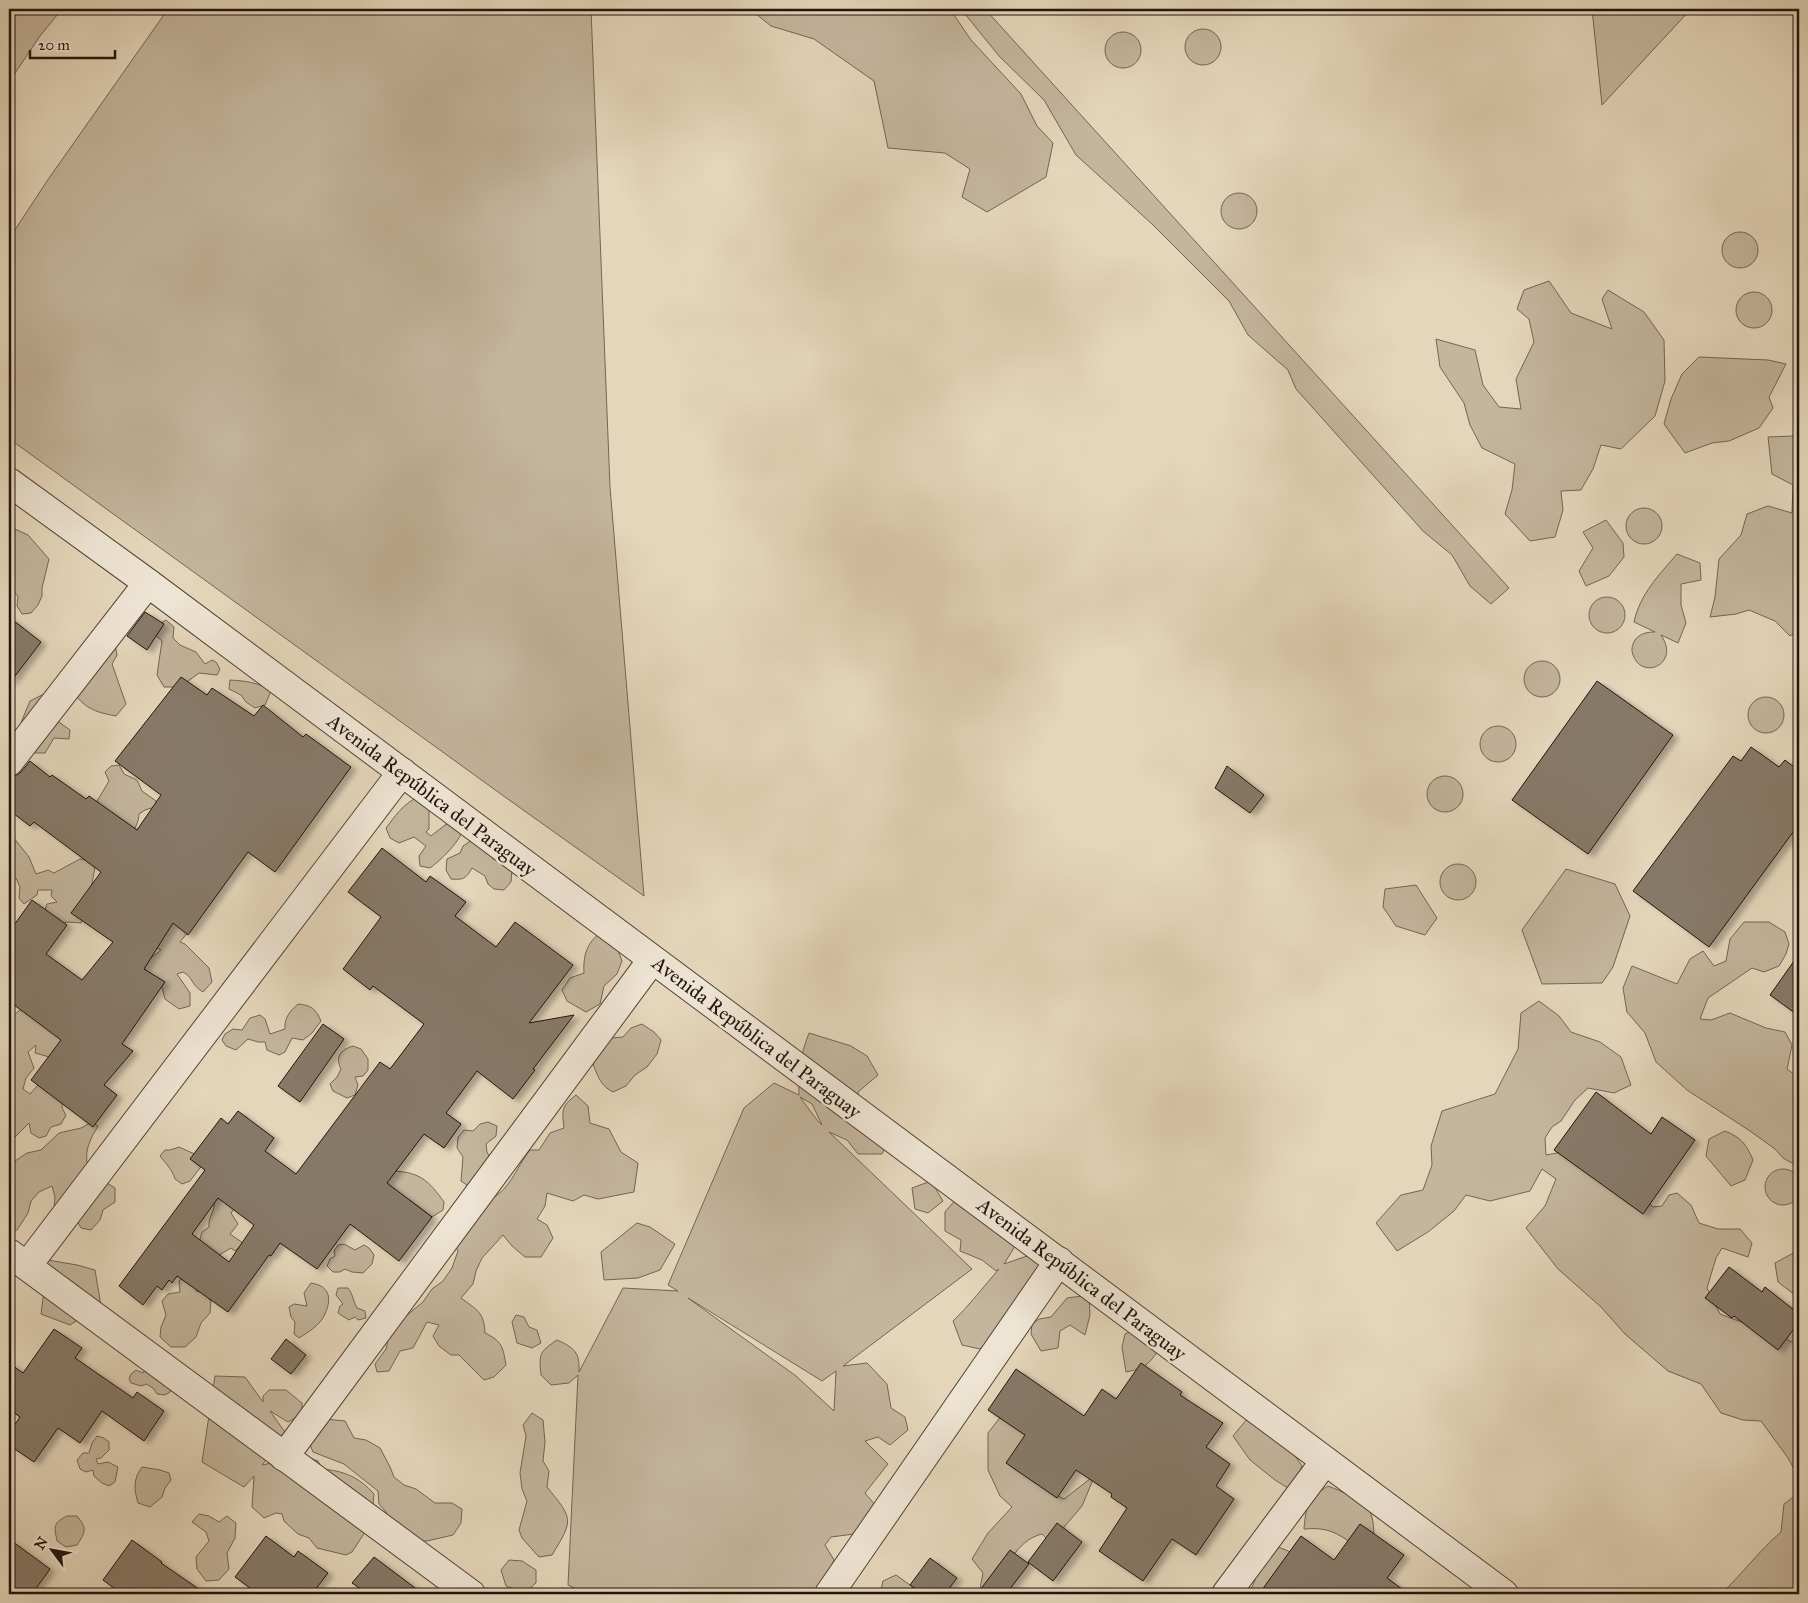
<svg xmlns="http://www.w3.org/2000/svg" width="1808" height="1603" viewBox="0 0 1808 1603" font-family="'IM FELL Great Primer',serif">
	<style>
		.green { fill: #c4b59d; stroke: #726554; fill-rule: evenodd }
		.building { fill: #877967; stroke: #21150c; fill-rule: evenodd; filter: url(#shadow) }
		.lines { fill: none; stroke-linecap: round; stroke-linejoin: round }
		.minor-casing { stroke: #524538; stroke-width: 30 }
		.minor { stroke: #eee4d3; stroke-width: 28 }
		.labels { text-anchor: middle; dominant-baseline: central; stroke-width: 5; stroke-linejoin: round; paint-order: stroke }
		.street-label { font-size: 20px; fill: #21150c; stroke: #eee4d3 }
	</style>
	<defs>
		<filter id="shadow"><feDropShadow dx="5.5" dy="3" stdDeviation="2.5" flood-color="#0004"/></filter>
	</defs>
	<rect width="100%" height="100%" fill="#e5d6bb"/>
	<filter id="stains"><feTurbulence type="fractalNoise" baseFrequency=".004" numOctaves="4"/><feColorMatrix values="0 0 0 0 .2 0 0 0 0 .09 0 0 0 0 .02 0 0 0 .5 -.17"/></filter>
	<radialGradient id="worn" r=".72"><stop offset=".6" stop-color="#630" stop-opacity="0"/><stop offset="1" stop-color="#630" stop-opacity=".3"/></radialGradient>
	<g class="green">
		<path d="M9,9h53l-22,27 -31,46z"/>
		<path d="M168,9h423l19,478 34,409 -139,-99 -494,-357 -2,-3v-198l38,-58z"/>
		<path d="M750,9h198l4,3 19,28 50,54 16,32 16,17 -7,34 -59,35 -25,-15 8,-28 -25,-16 -57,-5 -14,-67 -60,-42 -43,-13z"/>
		<path d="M961,9h24l524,579 -18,16 -21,-18 -18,-31 -29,-24 -127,-142 -8,-19 -40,-35 -19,-34 -77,-77 -76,-69 -32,-55 -45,-44z"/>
		<path d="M1592,9h99l-89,96z"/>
		<circle cx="1203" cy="47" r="18"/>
		<circle cx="1123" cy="50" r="18"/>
		<circle cx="1239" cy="211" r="18"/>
		<circle cx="1740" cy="250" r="18"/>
		<path d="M1549,281l22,32 41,16 -10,-30 6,-9 36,22 20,28 1,41 -10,35 -34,33 -20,-4 -8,24 -12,21 -20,1 2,19 -8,27 -25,4 -25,-27 7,-24 3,-26 -33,-16 -12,-23 -6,-22 -24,-36 -4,-28 39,11 8,35 16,22 22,2 -5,-30 18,-37 -5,-23 -12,-10 7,-19z"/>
		<circle cx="1754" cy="310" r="18"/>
		<path d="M1699,357l69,3 18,4 -17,33 4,11 -14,20 -30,13 -17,2 -27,10 -21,-29 7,-25 11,-25z"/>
		<path d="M1794,436l5,8v186l-9,6 -15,-15 -26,-11 -13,4 -26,3 5,-20 4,-38 22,-24 6,-21 21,-8 24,7 1,-28 -21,-11 -4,-37z"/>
		<circle cx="1644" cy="526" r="18"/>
		<path d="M9,520l6,9 13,6 21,24 -7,29v8l-4,9 -7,8 -9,1 -5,-8 1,-10 -9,-9z"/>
		<path d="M1606,520l17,23 1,14 -15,19 -23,10 -7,-15 14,-23 -10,-16z"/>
		<path d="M1677,554l23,9 1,17 -20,4v21l5,18 -8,20 -17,-8c20,29 -19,46 -28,20 -2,-5 -1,-10 2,-15 5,-7 13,-8 20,-8l-21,-10c6,-28 25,-47 43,-68z"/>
		<circle cx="1607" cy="615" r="18"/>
		<path d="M166,620l8,7 -1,11 7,7 16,7 9,12 7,-4 4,2 4,7 -3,6 -18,-2c-6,5 -12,8 -18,14h-17l-7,-12 5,-34 -8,-7 2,-8z"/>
		<path d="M114,639l3,16 -5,9 14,40 -10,12c-29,-5 -35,-12 -51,-35z"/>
		<circle cx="1542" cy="679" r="18"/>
		<path d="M230,680c15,1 28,2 41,11l-6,14 -10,3 -9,-6 -5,-7 -12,-6z"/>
		<path d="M52,690l4,30 14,10 -1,9 -15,-1 -9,15h-18l-9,-23 12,-29z"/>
		<circle cx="1766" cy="715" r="18"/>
		<circle cx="1498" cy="744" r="18"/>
		<path d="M119,765l5,9 13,6 5,11 14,10 -1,6 -10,3 -6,4 -1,7 -5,12 -37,-30 13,-22 -4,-9 6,-6z"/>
		<circle cx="1445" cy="794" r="18"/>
		<path d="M414,799l9,1 6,8v21l-3,3 5,4 14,-11 10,-2 7,10c-7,13 -20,26 -32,35l-10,-2 -1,-10 7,-10 -12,-9 -15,6 -9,-5 -4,-10c9,-12 16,-22 28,-29z"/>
		<path d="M9,832l20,25 7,17 12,-4 6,3 26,-14 10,1 5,7 -7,39 -7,17 -14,-1 -14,5 -13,-4 7,-19 10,-2 -6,-6 1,-6h-14l-1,5 -13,9 -5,-6 1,-11 -4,-9 -7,3z"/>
		<path d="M472,840l19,12 2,7 11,2 8,9 -1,12 -7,8 -10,-1 -6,-5 -3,-8 -13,-8c-6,11 -9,12 -21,11l-5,-9 1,-11 13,-6 3,-7z"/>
		<circle cx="1458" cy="882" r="18"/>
		<path d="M1566,869l49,15 15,32 -17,51 -11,16 -60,1 -20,-54z"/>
		<path d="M1416,885l21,33 -12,17 -29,-9 -13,-19 2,-18z"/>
		<path d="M159,911l29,21 -8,10 5,2 24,24 3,14 -9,10c-12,-7 -10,-15 -20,-20l-6,2 13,19v13l-11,3 -14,-10 -5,-19 -12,-7 -6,-8 19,-15 -8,-4z"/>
		<path d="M1744,922h25l16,10 4,12 -3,10 -7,12 -15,6 -12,-4 -44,30 -8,21 11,1 19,-7 36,15 19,4 7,13 -5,24 12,9v89l-16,-9 -8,-9 -25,-18 -63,-41 -31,-28 -11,-29 -18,-21 -4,-24 9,-22 45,18 13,-25 13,-8 11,15 12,-5 4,-22z"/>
		<path d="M602,931l16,19 4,11 -5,13 -13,12 -4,18 -14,8 -19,-11 -5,-11 8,-12 14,-5c-1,-19 3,-30 18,-42z"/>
		<path d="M1539,1001l20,15 12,16 29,10 21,15 10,28 -17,8 -26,-5 -13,12 -14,21 -9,6 -7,11 1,17 27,-5 67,44 13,13 9,-1 7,-11 8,-2 14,12 8,18 19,6h22l12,14 -4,14 -26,-9 -6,10 -9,30 13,26 30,11 30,5 9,11 6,1 4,-3v139l-11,-20 -27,-37 -18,-1 -22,-7 -20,-29 -33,-13 -43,-37 -24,-27 -43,-38 -32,-41 19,-22 11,-27 -14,-10 -12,22 -40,10 -24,-6 -12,16 -26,21 -31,19 -21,-28 25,-28 22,-5 9,-25 -1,-19 11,-35 53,-17 23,-45 3,-36z"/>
		<path d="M298,1004c13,1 18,5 23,17l-9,12 -9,7 -11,-2 -7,14 -6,3 -12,-5 -2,-8h-7l-10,-3 -12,11 -10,-4 -4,-6 3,-6 8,-5 9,1 8,-12 10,-3 5,4 5,15 15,-5c-1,-11 5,-18 13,-25z"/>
		<path d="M25,1006l41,22 -13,30 -18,-5 1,-8 -8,7 6,16 -8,10 -3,11 7,5 9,-10 24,13 -1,11 4,7 -5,9 -10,3 -5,9 -7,2 -8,-5 -2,-10 -14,14 -6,-1v-124l5,3z"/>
		<path d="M642,1024l12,8 7,8 -4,14 -10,13 -12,8 -9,11 -13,6c-12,-6 -15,-15 -20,-28l7,-12 11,-14 12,-1 8,-9z"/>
		<path d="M809,1033l42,13 16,10 11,19 -20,17 1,11 31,34 -8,17h-24l-11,-14 -18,-8 143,137 -129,97 24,-3 20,21 4,24 14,9 3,13 -18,15 -12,-8 -13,4 23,23 -23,29 16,19 -27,22 -23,3 -6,8 9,15 -8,21 -15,13h-224l-19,-9 10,-210 -9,8 -18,2 -10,-10c-2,-21 -2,-23 16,-35 18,8 23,13 22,32l44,-84 55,3 -10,-6 76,-177 30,-25 25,12c-1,-25 1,-38 10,-62zM800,1097l12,7 10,21 -5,-5zM688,1298l134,83 14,-10 -2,40 -38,-35z"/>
		<path d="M353,1046l8,3 7,10v11l-5,6 -8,1 3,8 -3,10 -8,3 -14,-7 -3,-7 7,-7 4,-8c-6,-12 -1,-19 12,-23z"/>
		<path d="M576,1095l12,11 2,17 19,6 12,23 17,11 -4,29 -36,7 -14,-4 -11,6 -26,-8 -2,13 -8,13 10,6 6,13 -12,19h-16l-13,-11 -9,-11 -21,23 -6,13 -3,13 -12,14c16,12 23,14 24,35 17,8 18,14 21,32l-12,12 -10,3 -25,-25h-8l-12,-9 -6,-10 6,-11 -12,-3 -14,26 -13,3 -11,20 -12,1 -2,-8 11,-15 3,-14 11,-14 23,-19 9,-13 11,-8 9,-13 6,-17 -4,-8 12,-16 9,-4 11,-22c24,-9 29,-32 44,-51h9l11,-17 14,-5c-2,-17 -3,-22 12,-33z"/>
		<path d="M92,1122l6,4c-7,12 -13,22 -11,37l9,3 -42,43 1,-12 -3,-11 -13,6 -8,9 -3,12 -11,17 -8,4v-65l6,-8 12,-8 14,-3 18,-17 22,-5z"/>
		<path d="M488,1122l9,4 -1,10 -10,8 1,8 6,11 -22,25 -10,-7 2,-24 -6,-9 1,-11 6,-7 9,1 7,-7z"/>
		<path d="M1725,1131c17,7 21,13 28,29l-8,20 -14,6 -25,-30 3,-17z"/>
		<path d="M179,1147l20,9 4,8 -13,17 -8,3 -7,-5c-3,-10 -9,-15 -15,-23l5,-6h5z"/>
		<circle cx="1783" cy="1187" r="18"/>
		<path d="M393,1171c27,1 36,10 51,31l-1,8 -11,7 -21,-16 -14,-5 -14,-14z"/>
		<path d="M931,1181l12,20 -15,12 -13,-4 -3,-21z"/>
		<path d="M107,1183l8,5v14l-12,8 -3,10 -9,10 -10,-2 -5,-9z"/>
		<path d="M963,1191l54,52 -13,21 26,-9 14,5 -45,76 -19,13 -18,-4 -9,-24c17,-16 30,-34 46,-52l-3,2 -14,-11 -22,-9 1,-11 -16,-9v-19z"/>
		<path d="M220,1193l14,16 -3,4 7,11 -8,10 13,9 -8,8 -4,-3 -17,10 -16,-12 4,-14 7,-5c-1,-11 7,-17 5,-27z"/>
		<path d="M637,1223l13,4 25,17 -15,26 -22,8 -34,2 -3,-28z"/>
		<path d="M344,1244l11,6 9,-5 5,3 5,7 -2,9 -9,9 -11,-1 -7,-3 -5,3h-7l-6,-6 3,-7 5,-3 -1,-5 4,-6z"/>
		<path d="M1799,1250v48l-21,-16 -3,-19z"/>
		<path d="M48,1260l29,5 18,5 6,36 -31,19 -29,-11z"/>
		<path d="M183,1277l11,2 2,12 6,1 9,9 -1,12 -9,10 -5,14 -11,10h-14l-11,-10 1,-10 5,-12 -4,-14 6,-7 12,-2 -1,-11z"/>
		<path d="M311,1283c20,3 21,17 13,33 -5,10 -17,17 -25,22l-5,-4 1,-12 -4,-5 -2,-10 5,-3 13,2 -3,-13z"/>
		<path d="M338,1288h10c5,6 5,13 9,20l8,3 1,7 -8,2 -3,-3 -6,3 -11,-7 2,-7 3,-2 -7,-9z"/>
		<path d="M1089,1295l1,20 -5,20 -15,-10 -10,6 -2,17 -17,3 -10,-17 1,-10 7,-5 12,-2 16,-19z"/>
		<path d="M516,1315l8,2 5,10 8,3 4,13 -9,5 -15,-5 -5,-21z"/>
		<path d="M1130,1332l34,9c-12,19 -15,27 -38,31l-4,-25 3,-13z"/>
		<path d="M136,1370l7,3 2,-3 30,5 -5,17 -5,3 -8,-1 -4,-6 -7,-4 -5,2 -10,-3 -2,-4 2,-5z"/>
		<path d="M215,1376l30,1 18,25v-6l6,-6h17l16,13v8l-5,6 -9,5 -18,-11 17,24 -25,30 42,-9 14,5 4,8c22,2 37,8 52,25l-3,29 -19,29 -6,3 -29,-7 -8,-10 -11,-4 -14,-13 -2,-7 -6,-1 -12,5 -12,-11 2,-31 -10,11 -42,-25z"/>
		<path d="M532,1413l11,7 2,22 -2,19 6,10 -2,16c26,32 27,32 5,68l-13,2 -17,-19 -3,-8 8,-29 -5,-12 -2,-16 6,-37 -3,-11z"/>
		<path d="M1002,1415l27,14 21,63 14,7 31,-24 -13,31 -22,26 -11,9 -7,-7c-26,6 -39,38 -49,60h-14l4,-21 -11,-14 16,-26 24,-26 -12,-11 -12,-26v-37z"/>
		<path d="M325,1419l20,2 9,17 12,2 14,8 10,19 4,10 10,8 12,4 19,14h17l10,6 -1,14 -8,12 -26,6h-12l-24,-18 -5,-11 -7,-8 -1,-13 -34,-27 -31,-12 -4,-10z"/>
		<path d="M1247,1419l24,2 31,45 -11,24 -16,-10 -25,-20 -17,-24z"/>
		<path d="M97,1436l7,2 5,4v8l-8,8 -5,1 2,5 10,-2 10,5 -3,15 -6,4 -7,-3 -8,-7 -1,-6 -7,2 -6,-3 -3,-9 6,-7h6l3,-10z"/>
		<path d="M142,1467l18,3 9,3 2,7 -6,8 -3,9 -12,10 -12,-4c-4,-14 -5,-24 4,-36z"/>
		<path d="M1328,1486c13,5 32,13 41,24 5,8 5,22 5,31l-20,4c-18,-13 -27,-18 -50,-16 2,-24 4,-30 24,-43z"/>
		<path d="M1795,1496l4,2v96h-78c21,-20 38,-43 60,-62l3,-28z"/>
		<path d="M199,1514l10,2 10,6 8,-6 9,7 -1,15 -8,15 2,16 -10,11 -13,1 -9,-12 -1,-12 13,-16 -3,-9 -14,-10z"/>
		<path d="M67,1516h10c10,12 9,16 0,29l-11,2 -9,-6c-3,-15 -4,-18 10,-25z"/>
		<path d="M1276,1546l17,7 -5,20 -8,21h-31l6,-14 1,-17z"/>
		<path d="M509,1560l13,1 14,9v13c-10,10 -17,8 -30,3l-5,-16z"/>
		<path d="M896,1575l21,15 -2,4h-35l3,-13z"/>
	</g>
	<g class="building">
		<path d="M145,612l19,12 -17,26 -20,-14z"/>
		<path d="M9,617l32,25 -32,42z"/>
		<path d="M181,677l26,18 5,-7 42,28 9,-11 40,32 3,-3 45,33 -76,105 -27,-20 -60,83 -15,-12 -29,46 21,13 -43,62 11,7 -29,34 13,10 -24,32 -62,-47 30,-40 -52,-39v-69l23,-32 35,25 -21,29 36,26 31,-38 -42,-29 30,-41 -67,-50 -4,4 -21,-16v-33l6,-1 6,-4 9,-11 20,16 2,-2 34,24 3,-3 48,34 24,-35 -46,-34z"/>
		<path d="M1597,681l76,54 -85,119 -76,-54z"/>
		<path d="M1751,747l28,20 6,-7 14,11v53l-90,123 -76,-56 100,-135 8,5z"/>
		<path d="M1227,766l37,29 -14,18 -35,-25z"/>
		<path d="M382,848l44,34 4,-6 36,26 -11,14 41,31 19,-25 58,43 -44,58 45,-8 -41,54 2,1 -22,29 -36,-28 -31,42 15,11 -17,24 -20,-14 -37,49 45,34 -33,44 -49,-37 -33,45 -37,-26 -9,13 -2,-1 -41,57 -51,-36 -5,7 -3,-3 -7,10 -5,-4 -14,19 -24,-19 86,-116 -15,-11 31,-41 7,6 10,-13 36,27 -9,13 31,23 84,-112 10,7 34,-45 -51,-38 -3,4 -27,-21 38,-52 -33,-25zM218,1198l36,27 -25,37 -37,-28z"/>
		<path d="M1799,954v62l-29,-21z"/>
		<path d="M323,1024l21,15 -44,63 -22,-16z"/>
		<path d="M1596,1092l55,42 11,-17 33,23 -52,74 -89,-64z"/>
		<path d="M1729,1267l33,25 3,-5 34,27v8l-21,28 -44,-34 -2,2 -27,-20z"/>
		<path d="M54,1329l28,19 -7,10 58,40 4,-6 27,19 -20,30 -42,-30 -22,32 -22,-15 -24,34 -25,-17v-12l11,-16 -11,-8v-46l14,10z"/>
		<path d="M286,1339l20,16 -15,19 -20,-15z"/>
		<path d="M1141,1363l41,29 -2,3 43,28 -17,24 24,17 -14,22 18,13 -38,56 -24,-16 -29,42 -44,-30 28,-43 -16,-11 1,-3 -36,-24 -19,28 -51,-35 19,-28 -37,-25 28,-41 68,47 18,-27 14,10z"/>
		<path d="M1057,1523l25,19 -29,39 -25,-19z"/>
		<path d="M1360,1524l44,31 -17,23 22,16h-150l42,-58 33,24z"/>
		<path d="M266,1536l28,21 4,-6 30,22 -16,21h-54l-23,-17z"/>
		<path d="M9,1539l41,30 -18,25h-23z"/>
		<path d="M132,1540l30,22 -1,1 45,31h-84l-19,-14z"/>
		<path d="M1010,1550l19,14 -23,30h-29z"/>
		<path d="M374,1557l49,37h-55l-16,-11z"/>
		<path d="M930,1558l27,20 -12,16h-22l-13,-9z"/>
	</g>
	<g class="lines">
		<defs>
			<g id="minor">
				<path d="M9,482l139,101 1356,1011"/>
				<path d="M9,762l139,-179"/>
				<path d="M9,1253l462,341"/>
				<path d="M27,1266l375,-494"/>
				<path d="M284,1457l368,-497"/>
				<path d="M829,1594l230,-333"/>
				<path d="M1226,1594l99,-133"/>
			</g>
		</defs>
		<use href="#minor" class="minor-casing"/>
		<use href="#minor" class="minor"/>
	</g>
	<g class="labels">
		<g class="street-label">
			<text transform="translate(432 795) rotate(37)">Avenida República del Paraguay</text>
			<text transform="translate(757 1037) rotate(37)">Avenida República del Paraguay</text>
			<text transform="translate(1082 1279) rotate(37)">Avenida República del Paraguay</text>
		</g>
	</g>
	<rect width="1808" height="1603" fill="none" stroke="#e5d6bb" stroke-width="30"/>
	<rect x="10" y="10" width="1788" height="1583" fill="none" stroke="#21150c" stroke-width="2.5"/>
	<rect x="15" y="15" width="1778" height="1573" fill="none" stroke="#21150c"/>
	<g transform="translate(52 1550) rotate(302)" stroke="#eee4d3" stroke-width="4" paint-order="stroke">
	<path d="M0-4L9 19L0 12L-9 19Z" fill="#21150c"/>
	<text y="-8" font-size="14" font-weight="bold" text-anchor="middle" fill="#21150c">N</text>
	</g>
	<path d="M30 50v8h85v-8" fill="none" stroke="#21150c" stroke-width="2.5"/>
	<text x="38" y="50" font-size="15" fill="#21150c" stroke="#eee4d3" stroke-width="4" paint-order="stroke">20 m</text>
	<rect width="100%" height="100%" filter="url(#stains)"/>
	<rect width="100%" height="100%" fill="url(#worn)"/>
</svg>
